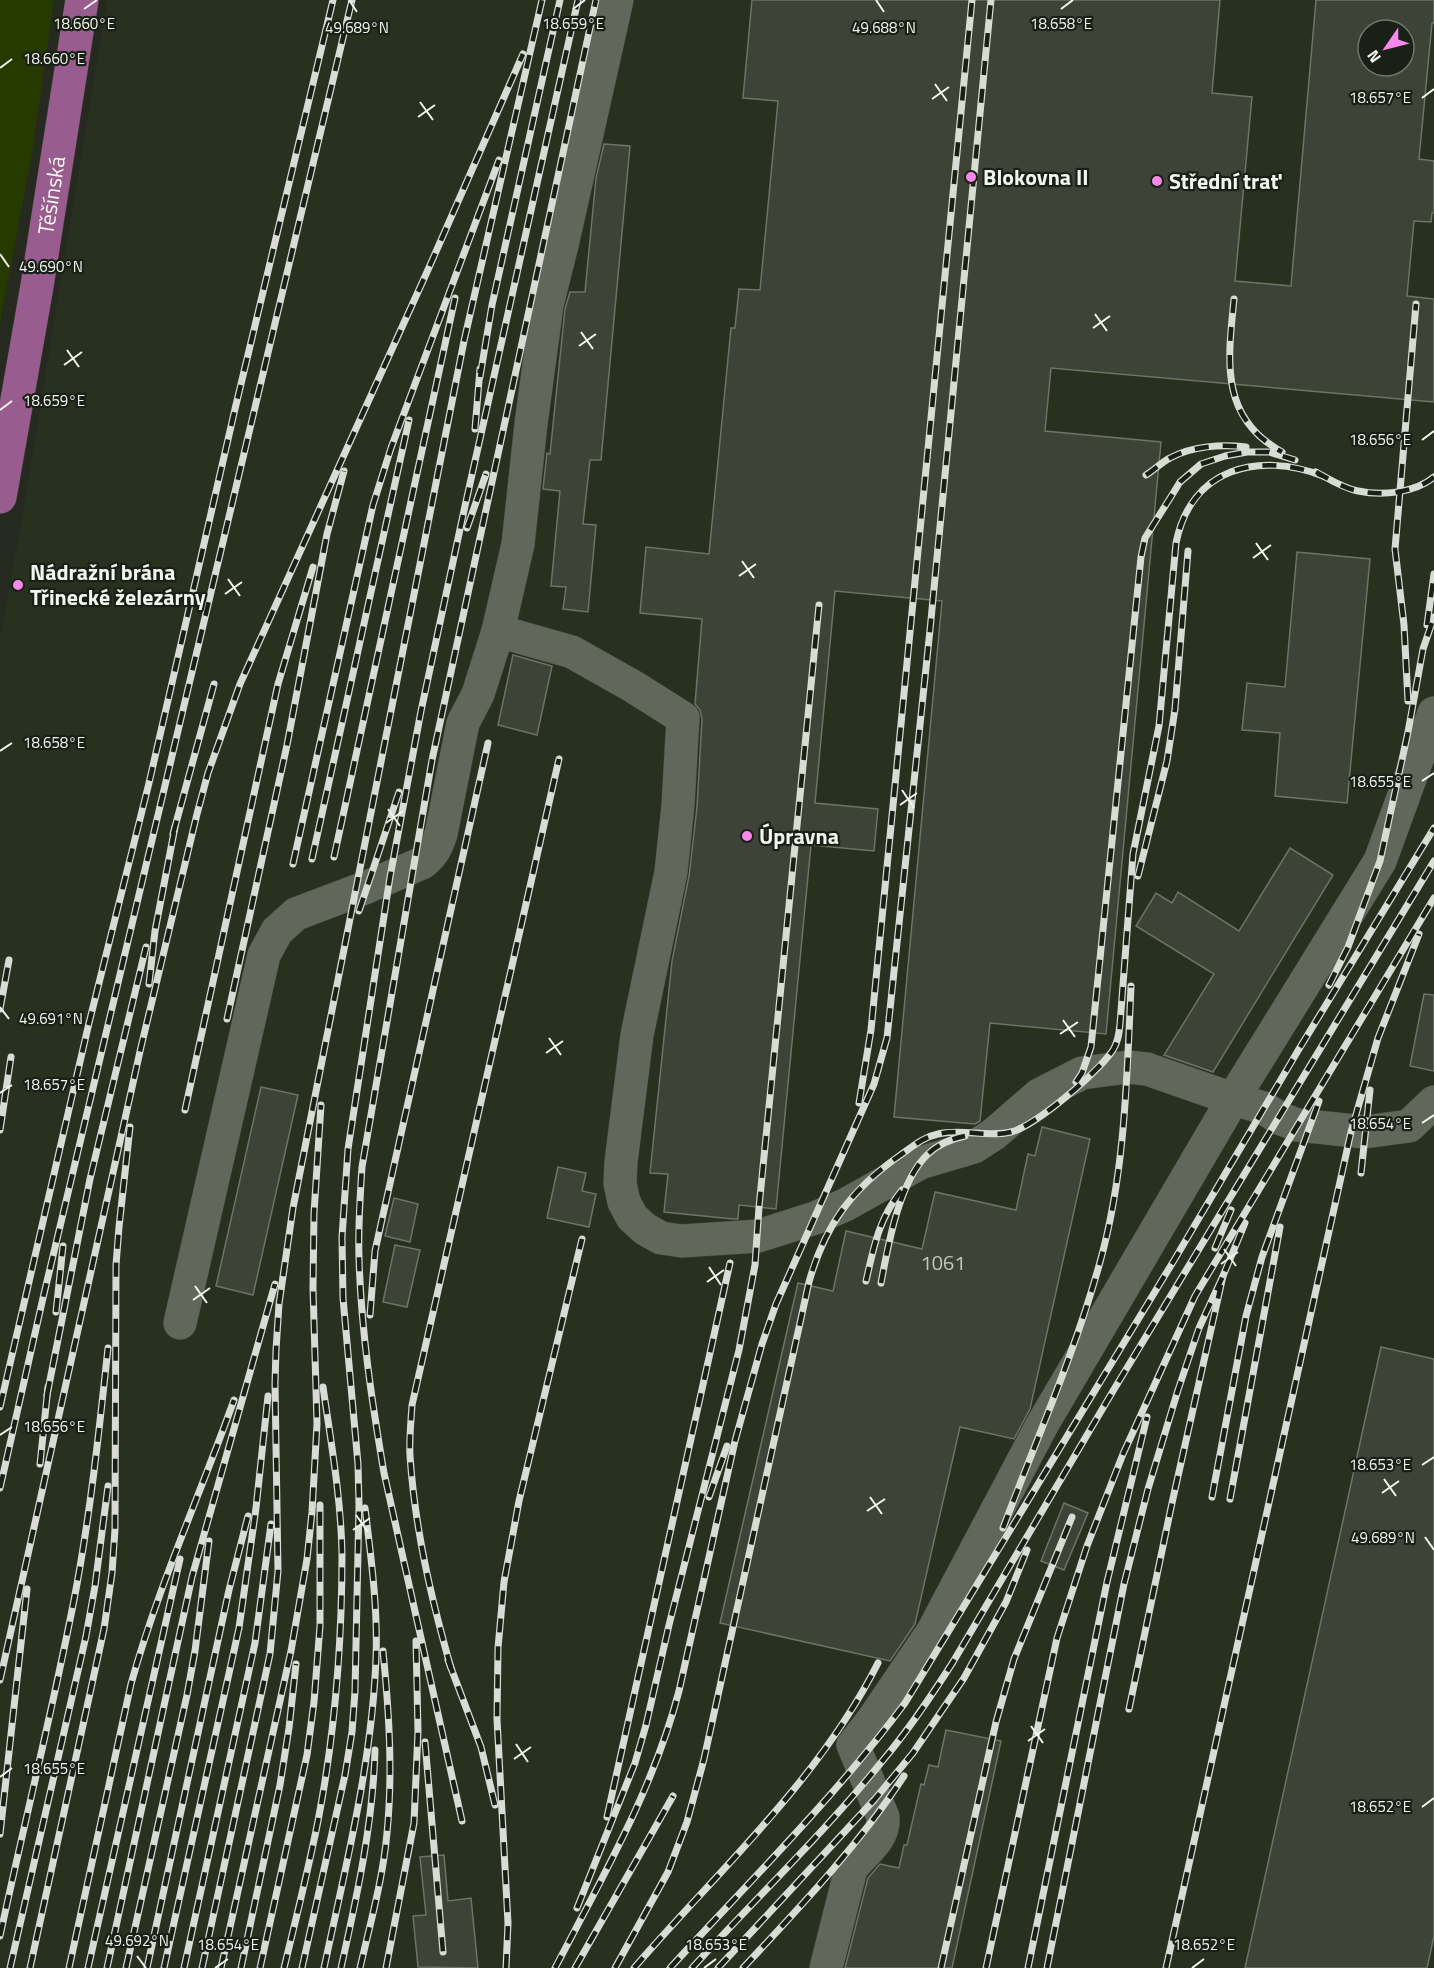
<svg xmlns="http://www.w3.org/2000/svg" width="1434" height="1968" viewBox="0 0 1434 1968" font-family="'Titillium Web',sans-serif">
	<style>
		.built { fill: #28301f; fill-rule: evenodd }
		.green { fill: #263a00 }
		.building { fill: #3d4337; stroke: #6d7366; stroke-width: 1.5; fill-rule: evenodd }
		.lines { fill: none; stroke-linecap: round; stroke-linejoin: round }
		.minor-casing { stroke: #40443c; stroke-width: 34 }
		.major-casing { stroke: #40443c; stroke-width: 34 }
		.minor { stroke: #61675b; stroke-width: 33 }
		.major { stroke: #995c8f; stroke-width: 33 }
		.rail-casing { stroke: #d8dcd4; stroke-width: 7 }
		.rail { stroke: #1b2016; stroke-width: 4.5; stroke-dasharray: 14; stroke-linecap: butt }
		.ticks { fill: none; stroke: #f2f6ef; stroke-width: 2 }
		.poi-dot { fill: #f888ea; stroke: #1b2016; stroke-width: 2 }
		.labels { text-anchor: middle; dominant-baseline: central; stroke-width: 4.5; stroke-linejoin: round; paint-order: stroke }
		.number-label { font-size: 20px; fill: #c5c9c1 }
		.poi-label { font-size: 22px; font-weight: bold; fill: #f2f6ef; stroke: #1b2016; text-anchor: start }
		.street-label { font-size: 22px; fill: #f2f6ef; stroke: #1b2016 }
		.ticks-label { font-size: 15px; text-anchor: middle; fill: #f2f6ef; stroke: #1b2016; stroke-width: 4.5; stroke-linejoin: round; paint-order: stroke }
	</style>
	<rect width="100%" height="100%" fill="#25291f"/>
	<path class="built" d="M107,0h1327v1968h-1434v-1330l20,-109zM1368,30h36v36h-36z"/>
	<path class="green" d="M0,0h54l-22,154 -32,170z"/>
	<g class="building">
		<path d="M752,0h468l-8,93 40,4 -17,184 56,5 25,-286h118v23h-2l-13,136 15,2v52h-2l-1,9 -17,-1 -7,75 27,3v103l-383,-34 -6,63 116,11 -55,592 -116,-11 -10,98 -5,3 -81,-7 48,-516 -107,-10 -20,212 63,6 -4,42 -63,-6 -35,364 -37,-4 -1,14h-5l-69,-7 4,-38 -18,-1 22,-212 17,-85 8,-69 5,-88 -2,-9 -5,-6 7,-85 -62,-6 6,-66 63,7 22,-226h4l4,-39 21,1 18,-189 -35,-3zM1368,30h36v36h-36z"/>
		<path d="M604,144l26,2 -29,314h-11l-7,64 13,1 -8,87 -25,-3 3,-22 -15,-1 9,-95 -17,-2 4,-36 3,1 15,-145 5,-17h15l11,-114z"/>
		<path d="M1297,552l73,7 -23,244 -72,-7 5,-63 -38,-3 5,-47 38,4z"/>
		<path d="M513,655l39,11 -15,69 -39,-10z"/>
		<path d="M1290,848l43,27 -120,197 -49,-17 50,-81 -78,-48 20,-33 16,10 6,-11 61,39z"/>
		<path d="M1424,994l10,1v76l-24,-5z"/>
		<path d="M261,1087l37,8 -45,200 -37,-9z"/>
		<path d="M1042,1127l48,12 -60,270 -16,30 -54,-12 -45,197 -25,37 -170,-38 78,-340 35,8 13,-60 76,18 13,-57 81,18 12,-56 7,2z"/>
		<path d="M558,1167l28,6 -4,18 14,3 -7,33 -42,-9z"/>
		<path d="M394,1198l24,6 -8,38 -25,-6z"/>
		<path d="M395,1245l25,5 -13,57 -24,-5z"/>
		<path d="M1381,1347l53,12v577l-7,32h-182z"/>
		<path d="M1064,1503l24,10 -24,57 -23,-9z"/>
		<path d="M946,1730l55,11 -49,227h-107l23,-90 12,-14 19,4 5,-23h3l14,-61 3,1 5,-20 9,2z"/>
		<path d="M444,1855l4,46 23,-3 7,70 -60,-1 -5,-51 13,-1 -6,-58z"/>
	</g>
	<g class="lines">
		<defs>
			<g id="minor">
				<path d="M498,631l74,21 62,35 49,31 -5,87 -7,67 -34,163 -16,127 -1,21 4,19 8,15 13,12 16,9 21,3 76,-5 57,-18 30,-13 75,-42 54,-16 20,-13 45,-39 43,-22 46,-6 19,2 86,30 -191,326 -109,206 -61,90 -19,24 30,72c2,23 -20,35 -32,52l-25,99"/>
				<path d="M1434,713l-54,148 -147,238 31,9 15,10 18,7 68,7 44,-6 25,-24"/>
				<path d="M180,1323l84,-368 13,-24 19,-17 71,-27 55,-24c11,-8 15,-17 19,-29l22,-111 15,-29 20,-63 20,-87 13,-120 16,-119 16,-64 54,-241"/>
			</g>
			<g id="major">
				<path id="s1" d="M0,497l37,-211 45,-286"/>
			</g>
		</defs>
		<use href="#minor" class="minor-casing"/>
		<use href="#major" class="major-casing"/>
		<use href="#minor" class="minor"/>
		<use href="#major" class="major"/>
		<defs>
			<g id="rail">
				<path d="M1234,299c-6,61 -15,118 48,153"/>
				<path d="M480,377l12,-72 68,-305"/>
				<path d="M475,429l5,-60"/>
				<path d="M1316,472c13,7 27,16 42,19 24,5 57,2 76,-14"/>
				<path d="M1146,475c8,-5 16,-13 24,-17 22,-12 51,-14 76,-11"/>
				<path d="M467,528l19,-54"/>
				<path d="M1427,625l7,-51"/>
				<path d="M1408,701l-4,-76 -9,-76 21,-245"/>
				<path d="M173,834l41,-150"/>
				<path d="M334,857l121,-559"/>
				<path d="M312,859l97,-439"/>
				<path d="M293,864l80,-359 18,-57 108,-288"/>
				<path d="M1138,876l29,-115 8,-52 13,-158"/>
				<path d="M359,911l40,-119"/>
				<path d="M149,984l6,-53 20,-104"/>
				<path d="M1329,985l19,-38 32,-86 28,-129 15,-83 11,-32"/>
				<path d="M0,1009l9,-49"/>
				<path d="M227,1019l60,-274 40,-211 17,-63"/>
				<path d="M1076,1082l6,-9 9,-26 50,-490 4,-19 27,-43 8,-13 21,-18 24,-8 22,-4h22l26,8"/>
				<path d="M859,1103l12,-73 101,-1030"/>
				<path d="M185,1110l93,-426 35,-117"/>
				<path d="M0,1130l11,-73"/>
				<path d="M1361,1173l9,-83"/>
				<path d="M1215,1248l16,-38"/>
				<path d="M866,1281c8,-35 13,-63 36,-91"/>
				<path d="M881,1283c7,-37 18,-102 47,-129 10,-10 23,-15 37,-18"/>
				<path d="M56,1312l7,-66"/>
				<path d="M370,1315l5,-64 113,-508"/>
				<path d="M47,1395l43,-216 56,-232"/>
				<path d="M0,1407l89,-384 60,-240 86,-374 98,-409"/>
				<path d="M40,1464l8,-77"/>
				<path d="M0,1488l43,-190 309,-1298"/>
				<path d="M709,1497l18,-51"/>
				<path d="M1212,1497l34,-181 16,-59 57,-156"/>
				<path d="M1230,1499l50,-272"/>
				<path d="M1003,1528c33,-88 72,-175 97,-266 25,-89 27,-184 31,-276"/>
				<path d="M448,1660l33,87 14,58"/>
				<path d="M451,1668c-20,-70 -36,-139 -41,-212 -1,-17 1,-34 2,-51l147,-646"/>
				<path d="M0,1680l141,-633 56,-233 11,-41 32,-89 187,-412 96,-218"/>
				<path d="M1129,1709l43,-206 51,-227 22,-53"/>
				<path d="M425,1742l18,210"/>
				<path d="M607,1817l123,-554"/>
				<path d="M462,1821l-78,-348c-12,-71 -23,-143 -25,-215 -1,-30 1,-61 3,-91l70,-407 164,-760"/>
				<path d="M0,1834l27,-245"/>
				<path d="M577,1908l58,-145 11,-38 23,-100 70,-275 16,-85 4,-58 60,-602"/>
				<path d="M0,1936c24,-112 52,-223 74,-336 16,-83 25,-168 34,-252"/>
				<path d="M10,1968l76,-332 9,-50 13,-100"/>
				<path d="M30,1968l74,-339 8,-56 3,-44 1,-264 3,-38 11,-100"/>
				<path d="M69,1968l62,-284c27,-97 69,-189 103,-284"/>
				<path d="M88,1968l92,-409"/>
				<path d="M107,1968l85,-391 83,-293"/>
				<path d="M126,1968l61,-273 8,-44 14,-110"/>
				<path d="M147,1968l82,-378 19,-74"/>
				<path d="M164,1968l75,-340 17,-120 12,-112"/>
				<path d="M184,1968l71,-325 16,-119"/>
				<path d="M202,1968l68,-314 8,-83 -3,-188 1,-33 3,-46 14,-96 171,-867 78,-341"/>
				<path d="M221,1968l70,-317 16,-92 5,-47 5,-88 -4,-136 1,-75 7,-108"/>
				<path d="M241,1968l39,-183 9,-57 7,-64"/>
				<path d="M260,1968l47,-213 7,-53 6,-76v-121"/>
				<path d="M284,1968c12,-49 24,-97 34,-147 17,-88 24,-177 24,-267 -1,-56 -11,-112 -19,-167"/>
				<path d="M302,1968l43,-193 7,-43 3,-41 4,-186 -1,-41 -15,-166 -1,-61 6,-88 42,-272 31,-166 44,-205 113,-506"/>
				<path d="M324,1968c22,-103 48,-205 52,-310 2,-50 -5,-101 -11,-150"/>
				<path d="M341,1968c16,-72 32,-144 34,-218"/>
				<path d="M360,1968c10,-44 23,-89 27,-135 6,-61 2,-121 -4,-182"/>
				<path d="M386,1968l28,-145 4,-92 -2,-90"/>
				<path d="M506,1968l2,-45 -11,-204 1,-71 6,-66 15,-81 63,-262"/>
				<path d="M555,1968c47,-90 98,-178 124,-277l56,-250 27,-97 14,-40 98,-220 13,-46 43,-408 61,-630"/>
				<path d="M575,1968l98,-172"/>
				<path d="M615,1968l53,-96 19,-50 17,-63 105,-477c16,-57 42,-92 90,-126 13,-9 24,-19 39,-22 24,-6 49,4 73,-2 26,-7 86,-59 102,-82 5,-8 6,-16 7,-26l13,-170 26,-128 17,-183c15,-75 82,-92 147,-67"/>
				<path d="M634,1968c85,-98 185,-188 244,-305"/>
				<path d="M670,1968c80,-87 165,-171 235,-265l268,-441 126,-213 135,-221"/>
				<path d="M692,1968c64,-70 133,-136 192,-209 26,-31 48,-64 69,-97l160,-271 321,-530"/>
				<path d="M718,1968l157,-169 38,-46 51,-75 42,-76 21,-52"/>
				<path d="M743,1968c57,-61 115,-122 161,-192"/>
				<path d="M941,1968l55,-246 18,-63 58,-142"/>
				<path d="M986,1968l71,-330 30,-92 36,-92 72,-158 239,-398"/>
				<path d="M1028,1968l79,-386 40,-165"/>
				<path d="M1047,1968l77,-384 24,-95 30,-99 21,-62 24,-52"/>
				<path d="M1166,1968l185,-836 27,-94 41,-104"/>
			</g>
		</defs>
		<use href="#rail" class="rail-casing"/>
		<use href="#rail" class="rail"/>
	</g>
	<path class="ticks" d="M349,0l8,12M876,0l8,12M84,9l13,-9M573,9l12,-9M1061,9l12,-9M0,68l12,-9M935,84l12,17M1422,98l12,-9M932,99l17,-12M420,102l13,18M418,117l17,-12M0,254l9,13M1095,314l12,17M1093,328l17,-12M581,332l12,17M579,346l17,-12M67,350l12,17M64,365l18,-13M0,410l12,-9M1422,440l12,-9M1256,543l12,17M1253,558l18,-13M742,561l12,17M739,576l17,-12M228,579l12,17M225,594l17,-12M0,751l12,-8M1422,781l12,-8M902,790l12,18M900,805l17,-12M388,809l12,17M386,823l17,-12M0,1007l9,12M1063,1020l12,17M1060,1034l18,-12M549,1038l12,17M546,1053l17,-12M0,1093l12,-8M1422,1123l12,-8M1224,1249l12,17M1221,1264l17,-12M709,1267l12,18M707,1282l17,-12M195,1286l12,17M193,1300l17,-12M0,1435l12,-8M1422,1465l12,-8M1384,1479l12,17M1382,1493l17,-12M870,1497l12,17M867,1511l18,-12M356,1515l12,17M353,1530l17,-12M1425,1537l9,13M1031,1726l12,17M1028,1741l17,-12M516,1744l12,18M514,1759l17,-12M0,1777l12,-9M1422,1807l12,-9M137,1956l9,12M215,1968l13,-9M704,1968l12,-9M1192,1968l12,-9"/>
	<g class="poi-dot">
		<circle cx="971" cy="177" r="6"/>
		<circle cx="1157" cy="181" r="6"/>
		<circle cx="18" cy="585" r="6"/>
		<circle cx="747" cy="836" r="6"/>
	</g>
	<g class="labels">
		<g class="number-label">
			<text x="943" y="1262">1061</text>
		</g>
		<g class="poi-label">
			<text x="983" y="177">Blokovna II</text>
			<text x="1169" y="181">Střední trať</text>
			<text x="30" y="572">Nádražní brána<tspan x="30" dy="25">Třinecké železárny</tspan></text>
			<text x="759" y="836">Úpravna</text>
		</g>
		<g class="street-label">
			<text stroke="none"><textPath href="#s1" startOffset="306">Těšínská</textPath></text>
		</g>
	</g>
	<g class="ticks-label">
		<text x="573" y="29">18.659°E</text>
		<text x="1061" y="29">18.658°E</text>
		<text x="84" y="29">18.660°E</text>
		<text x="357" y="33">49.689°N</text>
		<text x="884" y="33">49.688°N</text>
		<text x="54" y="64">18.660°E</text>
		<text x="1380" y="103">18.657°E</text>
		<text x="51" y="272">49.690°N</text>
		<text x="54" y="406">18.659°E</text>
		<text x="1380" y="445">18.656°E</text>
		<text x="54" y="748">18.658°E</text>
		<text x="1380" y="787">18.655°E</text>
		<text x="51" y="1024">49.691°N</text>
		<text x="54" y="1090">18.657°E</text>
		<text x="1380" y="1129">18.654°E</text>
		<text x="54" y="1432">18.656°E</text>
		<text x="1380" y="1470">18.653°E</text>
		<text x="1383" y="1543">49.689°N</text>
		<text x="54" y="1774">18.655°E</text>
		<text x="1380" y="1812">18.652°E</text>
		<text x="137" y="1946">49.692°N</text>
		<text x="228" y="1950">18.654°E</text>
		<text x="716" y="1950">18.653°E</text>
		<text x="1204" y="1950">18.652°E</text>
	</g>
	<g transform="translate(1386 48) rotate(235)"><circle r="28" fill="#1b2016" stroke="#71766d" stroke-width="1.5"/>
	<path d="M0-4.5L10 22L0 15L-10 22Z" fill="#f888ea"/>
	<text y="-9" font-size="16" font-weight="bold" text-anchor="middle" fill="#f2f6ef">N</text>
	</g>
</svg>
